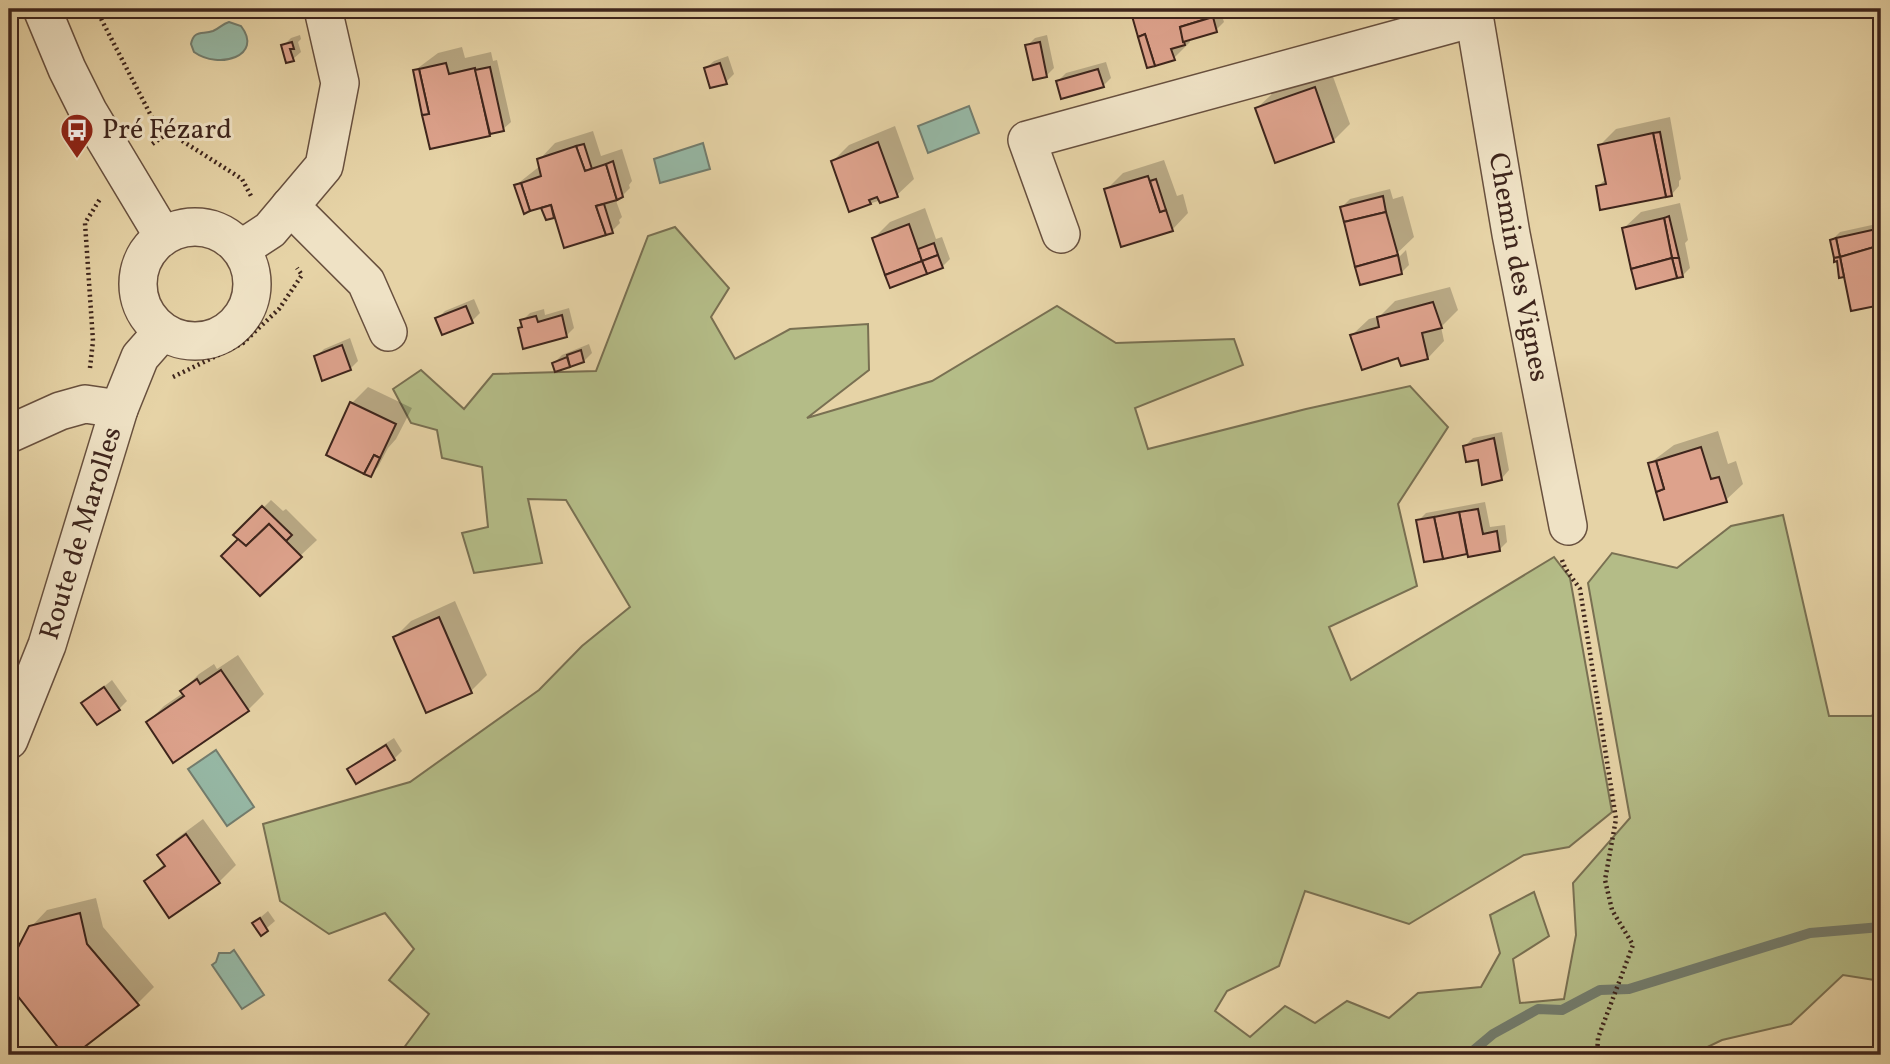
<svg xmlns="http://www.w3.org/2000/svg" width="1890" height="1064" viewBox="0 0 1890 1064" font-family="Vollkorn,serif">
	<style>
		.green { fill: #b4bc87; stroke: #797052; stroke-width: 2 }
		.water { fill: #96b8a5; stroke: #737d6e; stroke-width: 2 }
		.shadow { fill: #0003 }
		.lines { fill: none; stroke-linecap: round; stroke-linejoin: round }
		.stream { stroke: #737d6e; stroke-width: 10 }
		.building { fill: #dda28c; stroke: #3e251c; stroke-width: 2 }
		.minor-casing { stroke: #68503e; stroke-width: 40 }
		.path { stroke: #3e251c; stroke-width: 4.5; stroke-dasharray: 2 3.5; stroke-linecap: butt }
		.minor { stroke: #efe2c5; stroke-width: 37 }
		.labels { text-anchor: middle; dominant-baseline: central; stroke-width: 6; stroke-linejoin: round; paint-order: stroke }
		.poi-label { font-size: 28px; fill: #3e251c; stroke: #efe2c5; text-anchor: start }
		.street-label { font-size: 28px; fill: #3e251c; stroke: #efe2c5 }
	</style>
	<rect width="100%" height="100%" fill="#e6d3a6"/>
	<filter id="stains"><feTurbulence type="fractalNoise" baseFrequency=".00286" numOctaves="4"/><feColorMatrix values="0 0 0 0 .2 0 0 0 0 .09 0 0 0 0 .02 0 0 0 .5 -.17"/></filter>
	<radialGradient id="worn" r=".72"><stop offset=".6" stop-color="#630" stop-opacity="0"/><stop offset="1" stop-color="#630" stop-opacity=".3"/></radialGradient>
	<path class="green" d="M675,227l54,61 -18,29 24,42 55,-30 78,-5 1,46 -62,48 125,-37 125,-75 59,37 118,-4 9,26 -108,43 13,41 158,-40 104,-23 38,41 -50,77 19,82 -88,41 22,53 203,-123 16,21 42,234 -43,35 -45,8 -115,69 -104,-33 -26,75 -52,25 -12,20 35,26 35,-31 30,17 32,-22 42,17 29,-25 63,-6 19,-34 -10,-38 44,-23 15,44 -36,23 7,44 44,-4 12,-64 -3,-52 57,-65 -42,-235 24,-30 65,15 54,-42 52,-11 46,201h42l10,-4v269l-38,-6 -52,49 -69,16 -31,15h-1290l-1,-2 29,-39 -40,-34 25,-31 -29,-36 -56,21 -49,-33 -17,-77 147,-42 129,-92 43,-44 48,-39 -64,-107 -38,-1 14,64 -68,10 -12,-40 26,-6 -6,-60 -40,-9 -5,-28 -26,-7 -18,-34 28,-19 43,39 29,-35 103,-3 52,-135z"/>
	<g class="water">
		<path d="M229,22l12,4c23,30 -22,44 -47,26l-3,-8c3,-15 12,-9 22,-13 7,-3 9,-7 16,-9z"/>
		<path d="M969,106l10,27 -51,20 -10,-27z"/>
		<path d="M703,143l7,26 -50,14 -6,-24z"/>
		<path d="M216,750l38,57 -27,19 -39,-57z"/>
		<path d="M234,950l30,45 -22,14 -30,-44 4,-3 3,-9h11z"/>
	</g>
	<g class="shadow">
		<path d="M1142,9h83l-4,4 3,9 -8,8 -27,8 1,4 -16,16 -40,-41z"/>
		<path d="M300,35l1,4 -3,3 3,10 -8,7 -10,-13 8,-8z"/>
		<path d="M1047,35l7,33 -8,8 -19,-30 8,-8z"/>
		<path d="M462,47l3,11 26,-6 2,9 4,-1 14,62 -8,7 -14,5 -75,-63 24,-18z"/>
		<path d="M728,56l6,18 -8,8 -20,-14 8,-7z"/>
		<path d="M1106,62l5,16 -8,8 -45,-5 8,-8z"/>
		<path d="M1331,71l19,53 -17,17 -76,-33 17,-16z"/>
		<path d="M1670,117l11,62 -2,2v5l-7,8 -74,-8 9,-8 -7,-33 16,-16z"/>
		<path d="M895,126l19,53 -17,16 -47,15 -17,-49 16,-16z"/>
		<path d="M593,131l8,25 21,-7 10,32 -3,4 1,3 -8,8 -7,2 7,19 -3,3 1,3 -8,8 -56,-16 -9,3 -4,-10 4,-4 -31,-19 24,-19 -1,-6 16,-17z"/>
		<path d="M1164,160l13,36 6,-2 5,19 -16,17 -66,-40 17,-17z"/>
		<path d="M1390,189l3,10 10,-3 11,41 -24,23 3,3 13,-13 3,15 -8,8 -59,-66 8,-8z"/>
		<path d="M1680,203l8,37 -3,3 5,25 -8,8 -58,-48 17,-16z"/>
		<path d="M925,208l11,31 6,-2 8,22 -8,8 -51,19 -17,-48 16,-16z"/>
		<path d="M1881,223v80l-29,6 -7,-36 -2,3 -11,-36 8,-8z"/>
		<path d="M1450,287l8,23 -17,17 3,14 -16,17 -29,-2 -47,-21 17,-16 11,-3 15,-15z"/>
		<path d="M474,299l6,14 -8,8 -35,-2 8,-8z"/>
		<path d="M569,308l5,20 -8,8 -46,-8 3,-3 -1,-4 8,-8 14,-4 1,6z"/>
		<path d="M350,338l8,23 -8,8 -34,-12 8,-8z"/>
		<path d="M589,344l3,9 -8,8 -28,9 -2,-7 8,-8z"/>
		<path d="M368,387l44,21 -16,31 -8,9 -10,19 -8,8 -18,-72z"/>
		<path d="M1718,431l10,33 8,-3 7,23 -17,16 -76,-37 24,-18z"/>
		<path d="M1502,432l7,38 -7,8 -37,-32 8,-8z"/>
		<path d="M271,500l12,11 3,-2 31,31 -17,16 -59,-17 -5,-4z"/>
		<path d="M1485,502l5,25 15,-2 2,17 -8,8 -31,2 -43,8 -7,-39 8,-8z"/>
		<path d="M455,601l32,74 -16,16 -76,-54 16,-16z"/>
		<path d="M238,655l26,39 -16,16 -100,12 16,-16 19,-13 -1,-2 17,-17 15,-10 3,5z"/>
		<path d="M112,680l15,21 -8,8 -35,-6z"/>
		<path d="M394,738l8,13 -8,8 -45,11 8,-8z"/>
		<path d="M203,819l33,46 -17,17 -49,34 -24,-34 19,-19 -6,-8 17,-16z"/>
		<path d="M96,898l7,29 51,60 -17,17 -66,51h-5l-57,-73v-13l21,-41 17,-18z"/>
		<path d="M268,911l7,10 -14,12 -7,-10z"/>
	</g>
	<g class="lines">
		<path class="stream" d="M1468,1055l25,-21 45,-25 24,1 38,-20 29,-1 181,-56 71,-6"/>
	</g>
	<g class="building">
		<path d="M169,9h30l-11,6h-9z"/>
		<path d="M1156,9h65l1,5 -42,13 5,18 -14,4 4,11 -20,6 -10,-32 -7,3 -6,-21z"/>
		<path d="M1213,17l4,15 -34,10 -3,-15z"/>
		<path d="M1145,34l10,32 -8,2 -9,-31z"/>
		<path d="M292,42l2,7h-4l4,12 -8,2 -5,-18z"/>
		<path d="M1040,42l7,35 -14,3 -8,-35z"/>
		<path d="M446,63l3,11 26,-6 15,68 -60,13 -8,-34 7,-1 -10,-45z"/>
		<path d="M720,63l7,21 -17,4 -6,-20z"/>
		<path d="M490,67l14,64 -14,3 -15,-64z"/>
		<path d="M419,69l10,45 -7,1 -9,-45z"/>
		<path d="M1098,69l6,18 -43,12 -5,-18z"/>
		<path d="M1315,87l19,55 -59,21 -20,-55z"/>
		<path d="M1660,132l12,64 -6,1 -13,-64z"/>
		<path d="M1653,133l13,64 -66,13 -4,-24 10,-2 -8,-39z"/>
		<path d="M878,142l20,55 -18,6 -3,-6 -8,3 2,4 -22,8 -18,-51z"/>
		<path d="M584,144l8,25 -7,2 -9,-25z"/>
		<path d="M576,146l9,25 21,-7 11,36 -21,6 10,29 -42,13 -13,-43 -21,6 -9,-28 20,-7 -4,-17z"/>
		<path d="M613,161l10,36 -6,3 -11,-36z"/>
		<path d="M1148,176l12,36 6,-2 7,21 -52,16 -17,-58z"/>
		<path d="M1156,179l10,31 -6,2 -10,-31z"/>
		<path d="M521,183l9,28 -6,3 -10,-29z"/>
		<path d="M1383,196l3,16 -42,10 -4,-15z"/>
		<path d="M604,204l9,29 -7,2 -10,-29z"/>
		<path d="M551,205l3,13 -8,2 -5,-12z"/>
		<path d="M1386,212l12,43 -43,12 -11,-45z"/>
		<path d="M1669,216l10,42h-7l-8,-40z"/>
		<path d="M1664,218l8,40 -41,11 -9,-41z"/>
		<path d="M909,224l13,37 -37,14 -13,-37z"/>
		<path d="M1881,228v17l-41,12 -4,-19z"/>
		<path d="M1836,238l4,19 -6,1 -4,-18z"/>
		<path d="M934,243l4,12 -16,6 -4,-12z"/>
		<path d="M1881,245v60l-30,6 -11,-54z"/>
		<path d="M938,255l5,13 -16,6 -5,-13z"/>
		<path d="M1398,255l4,19 -42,11 -5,-18z"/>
		<path d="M1840,257l4,20 -5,1 -2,-17 -3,1v-4z"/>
		<path d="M1672,258h7l4,19 -6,1z"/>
		<path d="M1672,258l5,20 -41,11 -5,-20z"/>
		<path d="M922,261l5,13 -37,14 -5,-13z"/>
		<path d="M1433,302l9,26 -20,5 6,26 -27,7 -3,-8 -36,12 -12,-35 29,-8 -2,-10z"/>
		<path d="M466,306l7,17 -31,12 -7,-17z"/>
		<path d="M562,315l5,22 -44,12 -5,-21 4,-1 -2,-7 16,-4 2,6z"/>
		<path d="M342,345l9,25 -29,11 -8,-25z"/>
		<path d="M581,350l3,12 -14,5 -3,-12z"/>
		<path d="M567,357l3,10 -15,5 -3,-9z"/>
		<path d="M350,402l46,22 -16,34 -6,-3 -10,19 -38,-19z"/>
		<path d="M1494,438l8,42 -20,5 -4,-25 -12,2 -3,-16z"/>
		<path d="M1701,447l10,32 8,-2 8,25 -63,18 -8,-28 8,-3 -8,-28z"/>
		<path d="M374,455l6,3 -9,19 -7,-3z"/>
		<path d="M1656,461l8,28 -8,3 -8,-29z"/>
		<path d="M262,506l30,29 -6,6 -17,-17 -23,22 -13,-11z"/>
		<path d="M1478,509l5,25 14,-3 3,20 -32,6 -9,-45z"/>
		<path d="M1459,512l8,42 -24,5 -9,-42z"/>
		<path d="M1434,517l9,42 -19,3 -8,-42z"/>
		<path d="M269,524l33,33 -42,39 -39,-40 17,-17 8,7z"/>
		<path d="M439,617l33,76 -46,20 -33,-76z"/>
		<path d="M221,670l28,41 -76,52 -27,-41 38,-26 -4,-5 17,-12 3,5z"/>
		<path d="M104,687l16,23 -23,15 -16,-22z"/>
		<path d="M386,745l9,15 -39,24 -9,-15z"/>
		<path d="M186,834l34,49 -51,35 -25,-37 21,-15 -8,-11z"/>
		<path d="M80,913l7,31 52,61 -65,50h-10l-55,-70v-20l20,-39z"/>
		<path d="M260,918l8,13 -7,5 -9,-13z"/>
	</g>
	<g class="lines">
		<defs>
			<g id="minor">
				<path d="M42,9l25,60 21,42 75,125"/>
				<path id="s1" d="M1473,9l38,225 57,292"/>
				<path d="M290,206l76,76 22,50"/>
				<circle cx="195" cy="284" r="57"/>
				<path d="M1061,234l-34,-94 447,-122"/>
				<path d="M241,249l29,-19 54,-64 16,-83 -17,-74"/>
				<path d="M9,434l51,-23 25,-7 34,5"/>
				<path id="s2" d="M9,740l38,-95 72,-236 21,-52 22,-25"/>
			</g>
		</defs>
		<use href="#minor" class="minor-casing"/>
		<g class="path">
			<path d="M96,9l66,128 -11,8"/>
			<path d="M162,137l11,-2 69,44 9,17"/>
			<path d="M90,368l3,-27 -8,-118 15,-24"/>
			<path d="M173,377l70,-34 36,-34 23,-34 -5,-7"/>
			<path d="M1562,560l3,8 15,21 36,230 -11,61 7,30 21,35 -35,93 -1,17"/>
		</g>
		<use href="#minor" class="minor"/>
	</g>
	<defs>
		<symbol id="bus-pin" viewBox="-11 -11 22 30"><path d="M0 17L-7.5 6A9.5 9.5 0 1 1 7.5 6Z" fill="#8f2418" stroke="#efe2c5"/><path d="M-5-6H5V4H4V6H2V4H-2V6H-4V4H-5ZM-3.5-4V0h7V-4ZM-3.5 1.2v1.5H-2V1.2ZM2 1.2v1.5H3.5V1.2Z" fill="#fff"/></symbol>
	</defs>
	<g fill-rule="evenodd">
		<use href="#bus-pin" x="58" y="111" width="38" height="52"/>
	</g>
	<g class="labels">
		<g class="poi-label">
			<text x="102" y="130">Pré Fézard</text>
		</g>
		<g class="street-label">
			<text stroke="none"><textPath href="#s1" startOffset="262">Chemin des Vignes</textPath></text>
			<text stroke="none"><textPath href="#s2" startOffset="219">Route de Marolles</textPath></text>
		</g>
	</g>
	<rect width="1890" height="1064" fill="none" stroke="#e6d3a6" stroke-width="35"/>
	<rect x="10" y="10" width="1869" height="1043" fill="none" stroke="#3e251c" stroke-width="3.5"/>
	<rect x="18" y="18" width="1855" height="1029" fill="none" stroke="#3e251c" stroke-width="2"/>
	<rect width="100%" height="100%" filter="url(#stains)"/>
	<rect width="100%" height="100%" fill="url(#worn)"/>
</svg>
